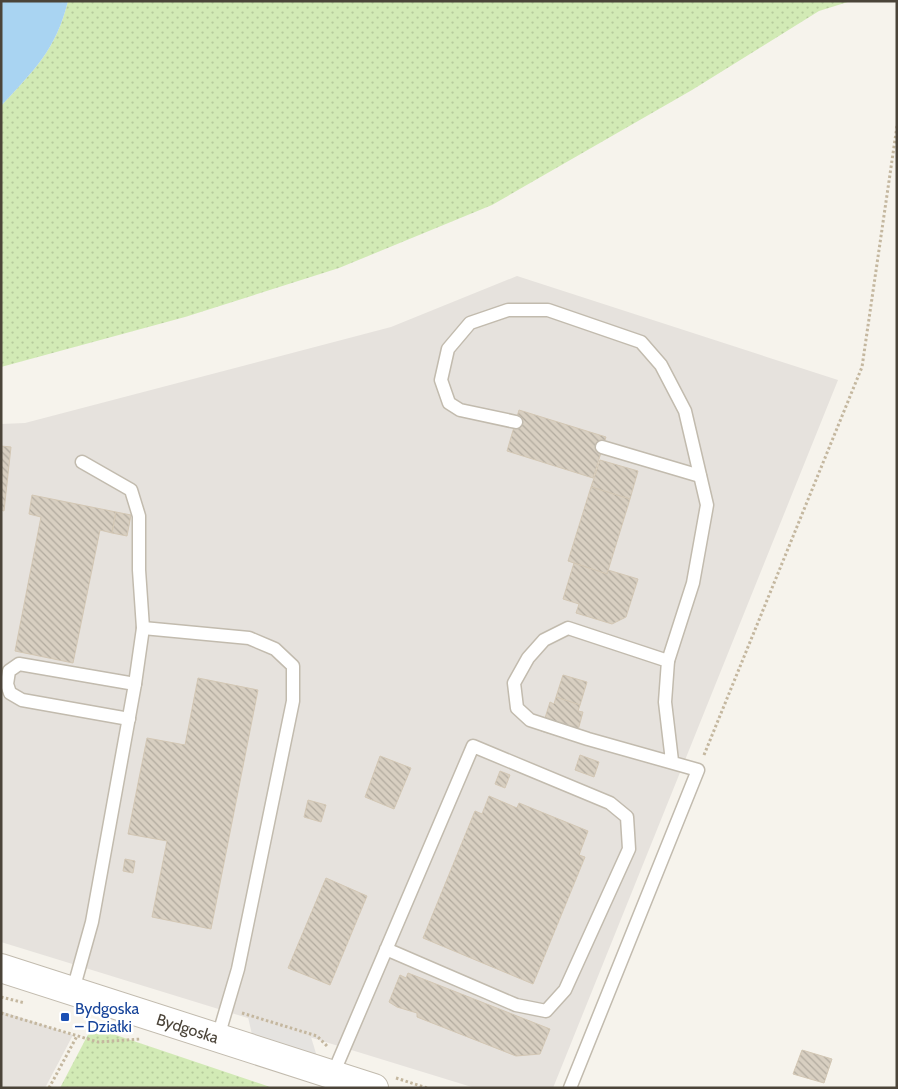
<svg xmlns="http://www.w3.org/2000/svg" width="898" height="1089" viewBox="0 0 898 1089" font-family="Cabin,sans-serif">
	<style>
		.industrial { fill: #e6e2dd }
		.grass { fill: url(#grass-dots) }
		.parking { fill: #e5e3e0 }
		.water { fill: #a9d4f2 }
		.building { fill: url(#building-back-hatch); stroke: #d3c7b4 }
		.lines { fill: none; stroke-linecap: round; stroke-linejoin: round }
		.service-casing { stroke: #c2bbae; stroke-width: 15 }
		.tertiary-casing { stroke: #c2bbae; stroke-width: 30 }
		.path { stroke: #c4b79f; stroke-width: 3; stroke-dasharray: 2.5 2.5; stroke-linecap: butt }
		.service { stroke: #fff; stroke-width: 12 }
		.tertiary { stroke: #fff; stroke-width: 28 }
		.transit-dot { fill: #1a4fb4; stroke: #fff; stroke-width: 2 }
		.labels { text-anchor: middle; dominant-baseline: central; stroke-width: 5; stroke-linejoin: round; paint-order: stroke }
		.transit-label { font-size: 16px; fill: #164399; stroke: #fff; text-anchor: start }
		.street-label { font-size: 16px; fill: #4b4439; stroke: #fff }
	</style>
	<defs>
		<pattern id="grass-dots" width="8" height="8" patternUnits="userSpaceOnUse" patternTransform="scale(1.25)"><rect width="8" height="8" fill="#d2eab5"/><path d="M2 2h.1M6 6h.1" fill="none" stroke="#b6ca9c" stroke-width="1.8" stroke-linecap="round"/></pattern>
		<pattern id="building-back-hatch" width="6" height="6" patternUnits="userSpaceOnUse" patternTransform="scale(1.25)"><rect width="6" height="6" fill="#d8cfc1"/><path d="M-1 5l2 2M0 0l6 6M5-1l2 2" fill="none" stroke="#b1aa9e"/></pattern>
	</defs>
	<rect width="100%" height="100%" fill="#f6f3ec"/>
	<g class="industrial">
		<path d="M517,276l321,104 -285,708h-78l-474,-146v-518l24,-1 366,-96z"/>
		<path d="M1,1011l72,24 -28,53h-44z"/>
	</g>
	<g class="grass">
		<path d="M68,1h783l-32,10 -127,79 -200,115 -153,63 -154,49 -184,50v-261c33,-36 55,-56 67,-105z"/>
		<path d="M92,1027l181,61h-213z"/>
	</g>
	<path class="parking" d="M248,1017l63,20 7,23 -65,-21z"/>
	<path class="water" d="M1,1h67c-12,49 -34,69 -67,105z"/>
	<g class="building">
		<path d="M519,410l87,27 -13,41 -86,-27z"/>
		<path d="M1,446l10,1 -7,64 -3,-1z"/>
		<path d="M600,460l38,11 -8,28 -39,-12z"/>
		<path d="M591,487l39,12 -23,75 -39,-13z"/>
		<path d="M32,495l84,17 -4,21 -12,-3 -27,133 -58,-12 26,-134 -12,-3z"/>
		<path d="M116,512l15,3 -4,21 -15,-3z"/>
		<path d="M574,563l33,11 1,-4 30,9 -12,38 -14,7 -36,-11 3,-9 -16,-5z"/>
		<path d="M563,675l24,7 -7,23 -24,-8z"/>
		<path d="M198,678l60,12 -47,239 -59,-12 15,-76 -39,-7 19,-96 38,7z"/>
		<path d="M556,697l24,8 -2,6 5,1 -8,29 -34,-10 9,-29 4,2z"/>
		<path d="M580,755l19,7 -5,15 -19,-7z"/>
		<path d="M380,756l31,12 -17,41 -29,-12z"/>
		<path d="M500,771l10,4 -5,13 -10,-4z"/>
		<path d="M489,796l28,12 2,-5 69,28 -9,24 6,2 -52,127 -110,-46 52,-127 7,3z"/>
		<path d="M308,800l18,5 -5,17 -17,-5z"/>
		<path d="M125,859l10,2 -2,12 -10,-2z"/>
		<path d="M326,878l41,18 -37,89 -42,-17z"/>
		<path d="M408,973l142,56 -10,25 -24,2 -99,-39v-4l-20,-6 -8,-5 11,-27 6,3z"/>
		<path d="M802,1050l30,9 -8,24 -31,-9z"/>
	</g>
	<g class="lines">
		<defs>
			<g id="service">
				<path d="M516,422l-56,-12 -11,-7 -8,-23 7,-31 22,-26 38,-13h40l93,32 20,23 24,46 22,94 -14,78 -25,78"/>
				<path d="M602,447l98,29"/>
				<path d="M143,628l106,10 26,11 18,17v35l-55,268 -20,68"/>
				<path d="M129,719l-107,-19 -12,-7 -3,-9 2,-13 10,-7 116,20"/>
				<path d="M73,990l19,-68 43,-238 8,-56 -4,-58v-54l-8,-26 -49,-28"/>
				<path d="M333,1074l140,-328 137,57 17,14 2,32 -64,141 -19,21 -30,-6 -130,-56"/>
				<path d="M570,1088l128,-318 -110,-31 -58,-19 -13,-12 -3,-25 14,-25 16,-18 24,-12 100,33 -3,41 7,59"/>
			</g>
			<g id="tertiary">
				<path id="s1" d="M1,968l373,120"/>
			</g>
		</defs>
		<use href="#service" class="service-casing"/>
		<use href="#tertiary" class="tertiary-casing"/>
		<g class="path">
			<path d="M704,755l158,-388 35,-241"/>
			<path d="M1,997l24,6"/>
			<path d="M1,1013l97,29 43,-3"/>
			<path d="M242,1013l75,23 11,11"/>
			<path d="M396,1078l31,10"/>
			<path d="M49,1088l28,-52"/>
		</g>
		<use href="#service" class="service"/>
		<use href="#tertiary" class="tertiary"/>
	</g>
	<rect class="transit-dot" x="60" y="1012" width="10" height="10" rx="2.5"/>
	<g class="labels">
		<g class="transit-label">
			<text x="75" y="1008">Bydgoska<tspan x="75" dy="18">– Działki</tspan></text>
		</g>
		<g class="street-label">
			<text stroke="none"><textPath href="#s1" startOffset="196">Bydgoska</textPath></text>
		</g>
	</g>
	<rect width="898" height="1089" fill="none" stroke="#4b4439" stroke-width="5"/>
</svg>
